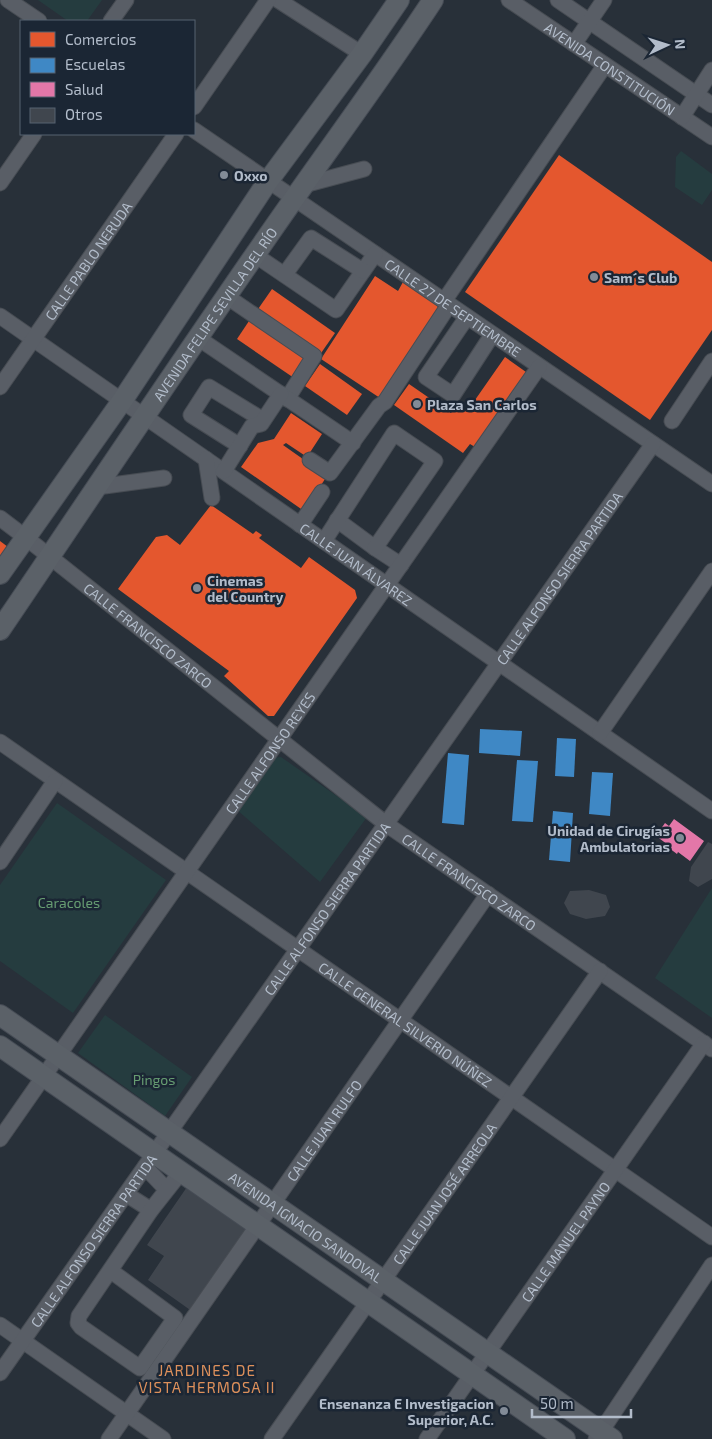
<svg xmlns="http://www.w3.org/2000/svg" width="712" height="1439" viewBox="0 0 712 1439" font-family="'Exo 2',sans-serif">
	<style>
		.green { fill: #253c3f }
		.shops { fill: #e4572e }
		.schools { fill: #3f88c5 }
		.health { fill: #e377a8 }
		.building { fill: #40464e }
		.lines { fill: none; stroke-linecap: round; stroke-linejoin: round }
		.minor-casing { stroke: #474c53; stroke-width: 17 }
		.major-casing { stroke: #464c55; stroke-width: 22 }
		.minor { stroke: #595e66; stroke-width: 15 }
		.major { stroke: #5b6168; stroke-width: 20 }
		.poi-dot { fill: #828b97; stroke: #1b2634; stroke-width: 2 }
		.labels { text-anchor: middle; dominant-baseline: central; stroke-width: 5; stroke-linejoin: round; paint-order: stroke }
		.street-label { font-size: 14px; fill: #b2bcca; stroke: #1b2634 }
		.poi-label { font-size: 14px; font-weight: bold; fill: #b2bcca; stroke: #1b2634; text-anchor: start }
		.park-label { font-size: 14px; fill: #679d72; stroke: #1b2634 }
		.neighbourhood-label { font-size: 15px; letter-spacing: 1px; fill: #dd905b; stroke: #1b2634 }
	</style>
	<rect width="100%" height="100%" fill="#283039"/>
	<g class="green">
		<path d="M38,0h64l-15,21h-19z"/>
		<path d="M681,151l31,23v16l-10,15 -27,-18 1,-30z"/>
		<path d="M281,757l86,60 -47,65 -84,-73 37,-51z"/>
		<path d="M57,803l109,77 -93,133 -73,-52v-76z"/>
		<path d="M712,888v130l-57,-40z"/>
		<path d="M105,1015l87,62 -27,39 -87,-63z"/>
	</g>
	<g class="shops">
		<path d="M559,155l153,107v68l-62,90 -185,-128z"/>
		<path d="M375,276l23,15 5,-9 36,24 -59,92 -59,-39z"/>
		<path d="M272,289l63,44 -16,23 -63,-44z"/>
		<path d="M251,318l57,40 -14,20 -57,-39z"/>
		<path d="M505,357l21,15 -51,75 -5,-3 -7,9 -69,-48 15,-21 42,29 7,-10 10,7z"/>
		<path d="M320,364l42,30 -15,21 -42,-29z"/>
		<path d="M291,413l31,21 -15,23 -21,-14 -3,2 44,31 -23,35 -63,-44 17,-24 16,-4z"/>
		<path d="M211,505l42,29 3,-3 6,4 -3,3 42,30 8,-11 46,33 2,8 -83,118h-6l-44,-40 5,-5 -111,-82 38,-52 11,-2 13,10z"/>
		<path d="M0,541l8,6 -8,12z"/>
	</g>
	<g class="schools">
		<path d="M480,729l42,2 -2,25 -41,-3z"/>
		<path d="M557,738l19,1 -2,38 -19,-1z"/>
		<path d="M448,753l21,2 -5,70 -22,-2z"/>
		<path d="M517,760l21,1 -5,61 -21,-1z"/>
		<path d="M592,772l21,1 -3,43 -21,-2z"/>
		<path d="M553,811l20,2 -3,49 -21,-2z"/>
	</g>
	<path class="health" d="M674,819l30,22 -14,20 -12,-9 -1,2 -8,-6 2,-1 -15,-11 9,-13 4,3z"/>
	<g class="building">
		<path d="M708,842l4,2v35l-14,8 -9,-6 2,-14z"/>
		<path d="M589,890l17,5 4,12 -5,9 -19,3 -16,-5 -6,-11 6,-12z"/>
		<path d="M187,1187l62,43 -56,82 -45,-32 16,-24 -17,-11z"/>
	</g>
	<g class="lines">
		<defs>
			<g id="minor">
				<path d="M8,0l31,21"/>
				<path d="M278,0l84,54"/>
				<path id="s1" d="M509,0l203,137"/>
				<path d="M558,0l154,105"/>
				<path d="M111,21l15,-21"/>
				<path d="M574,44l30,-44"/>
				<path d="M194,107l74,-107"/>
				<path d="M682,117l30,-47"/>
				<path id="s2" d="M194,130l518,354"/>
				<path d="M0,183l34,-49"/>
				<path d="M304,185l60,-16"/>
				<path d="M255,255l81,55 39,-56"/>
				<path d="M285,274l26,-36 52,33"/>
				<path d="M226,296l88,60 -27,43"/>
				<path d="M444,301l161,-236"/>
				<path id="s3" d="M0,316l712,495"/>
				<path d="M467,317l-41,60 27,18 39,-60"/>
				<path d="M198,338l155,105"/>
				<path id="s4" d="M0,387l176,-253"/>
				<path d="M672,421l40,-60"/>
				<path d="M240,446l-49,-31 18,-28 54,33"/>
				<path d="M206,459l6,39"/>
				<path d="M310,460l20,13 49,-67 6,-4 64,-97"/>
				<path d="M224,471l28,-45 9,-2 20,-30"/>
				<path d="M97,487l67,-9"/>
				<path id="s5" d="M0,518l25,19 361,287 326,225"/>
				<path d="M337,520l38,28 26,17"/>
				<path d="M300,525l22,-33"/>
				<path d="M324,541l70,-108 41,28 -60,87"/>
				<path d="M600,733l112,-162"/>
				<path id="s6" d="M0,742l712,495"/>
				<path d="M0,862l55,-81"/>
				<path id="s7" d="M0,1139l539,-772"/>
				<path d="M145,1167l21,22"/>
				<path d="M126,1194l25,16"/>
				<path d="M111,1271l64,47 -35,50 -59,-41 -3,-4 1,-7 72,-106 30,-38"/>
				<path d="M0,1325l163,114"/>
				<path id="s8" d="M0,1373l653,-929"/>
				<path id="s9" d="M109,1439l379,-545"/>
				<path id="s10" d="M272,1439l328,-468"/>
				<path id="s11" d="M427,1439l277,-396"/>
				<path d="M596,1439l116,-174"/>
			</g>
			<g id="major">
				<path d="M0,574l122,-173 146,-220 94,-127 37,-54"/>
				<path id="s12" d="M0,630c90,-133 179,-266 270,-397 54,-78 111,-154 163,-233"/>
				<path id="s13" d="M0,1015l612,424"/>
				<path d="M0,1046l565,393"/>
			</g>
		</defs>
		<use href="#minor" class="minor-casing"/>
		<use href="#major" class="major-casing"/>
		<use href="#minor" class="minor"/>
		<use href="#major" class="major"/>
	</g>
	<g class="poi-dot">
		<circle cx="224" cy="175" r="5"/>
		<circle cx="594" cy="277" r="5"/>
		<circle cx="417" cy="404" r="5"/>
		<circle cx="197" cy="588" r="5"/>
		<circle cx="680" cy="838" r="5"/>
		<circle cx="504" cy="1411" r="5"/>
	</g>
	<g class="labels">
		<g class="street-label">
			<text stroke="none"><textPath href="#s1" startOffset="122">AVENIDA CONSTITUCIÓN</textPath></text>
			<text stroke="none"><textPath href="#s4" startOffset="154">CALLE PABLO NERUDA</textPath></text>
			<text stroke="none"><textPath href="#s2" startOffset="314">CALLE 27 DE SEPTIEMBRE</textPath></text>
			<text stroke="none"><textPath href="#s12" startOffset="382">AVENIDA FELIPE SEVILLA DEL RÍO</textPath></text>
			<text stroke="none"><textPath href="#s3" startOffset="434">CALLE JUAN ÁLVAREZ</textPath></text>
			<text stroke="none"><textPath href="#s8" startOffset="972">CALLE ALFONSO SIERRA PARTIDA</textPath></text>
			<text stroke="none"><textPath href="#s5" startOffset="189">CALLE FRANCISCO ZARCO</textPath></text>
			<text stroke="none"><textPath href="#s7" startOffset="471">CALLE ALFONSO REYES</textPath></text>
			<text stroke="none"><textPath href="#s5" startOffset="594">CALLE FRANCISCO ZARCO</textPath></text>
			<text stroke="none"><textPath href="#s8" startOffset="568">CALLE ALFONSO SIERRA PARTIDA</textPath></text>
			<text stroke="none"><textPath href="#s6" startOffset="494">CALLE GENERAL SILVERIO NÚÑEZ</textPath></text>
			<text stroke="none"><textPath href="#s9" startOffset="376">CALLE JUAN RULFO</textPath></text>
			<text stroke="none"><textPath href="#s10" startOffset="300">CALLE JUAN JOSÉ ARREOLA</textPath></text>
			<text stroke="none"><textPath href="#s13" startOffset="372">AVENIDA IGNACIO SANDOVAL</textPath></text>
			<text stroke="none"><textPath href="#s8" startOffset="162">CALLE ALFONSO SIERRA PARTIDA</textPath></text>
			<text stroke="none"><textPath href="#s11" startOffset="241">CALLE MANUEL PAYNO</textPath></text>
		</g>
		<g class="poi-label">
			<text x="234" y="175">Oxxo</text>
			<text x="604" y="277">Sam´s Club</text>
			<text x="427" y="404">Plaza San Carlos</text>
			<text x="207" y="580">Cinemas<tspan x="207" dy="16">del Country</tspan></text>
			<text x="670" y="830" text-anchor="end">Unidad de Cirugías<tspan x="670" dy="16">Ambulatorias</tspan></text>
			<text x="494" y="1403" text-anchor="end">Ensenanza E Investigacion<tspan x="494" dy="16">Superior, A.C.</tspan></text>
		</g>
		<g class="park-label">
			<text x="69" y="902">Caracoles</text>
			<text x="154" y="1079">Pingos</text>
		</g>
		<g class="neighbourhood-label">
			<text x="207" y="1370">JARDINES DE<tspan x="207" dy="17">VISTA HERMOSA II</tspan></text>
		</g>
	</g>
	<rect x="20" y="20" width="175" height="115" fill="#1b2634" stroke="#576270"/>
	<rect x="30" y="32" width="25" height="15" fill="#e4572e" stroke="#576270"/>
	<text x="65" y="45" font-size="15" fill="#b2bcca">Comercios</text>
	<rect x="30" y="58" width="25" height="15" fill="#3f88c5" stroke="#576270"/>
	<text x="65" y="70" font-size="15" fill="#b2bcca">Escuelas</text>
	<rect x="30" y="82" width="25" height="15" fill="#e377a8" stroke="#576270"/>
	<text x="65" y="95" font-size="15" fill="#b2bcca">Salud</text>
	<rect x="30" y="108" width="25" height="15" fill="#40464e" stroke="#576270"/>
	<text x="65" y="120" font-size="15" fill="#b2bcca">Otros</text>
	<g transform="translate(667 45) rotate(86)" stroke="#1b2634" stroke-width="4" paint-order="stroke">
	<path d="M0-4L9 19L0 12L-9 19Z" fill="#b2bcca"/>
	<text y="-8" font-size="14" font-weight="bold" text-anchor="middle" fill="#b2bcca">N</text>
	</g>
	<path d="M532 1409v8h99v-8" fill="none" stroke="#b2bcca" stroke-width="2.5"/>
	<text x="540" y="1409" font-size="15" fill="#b2bcca" stroke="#1b2634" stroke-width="4" paint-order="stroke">50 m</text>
</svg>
